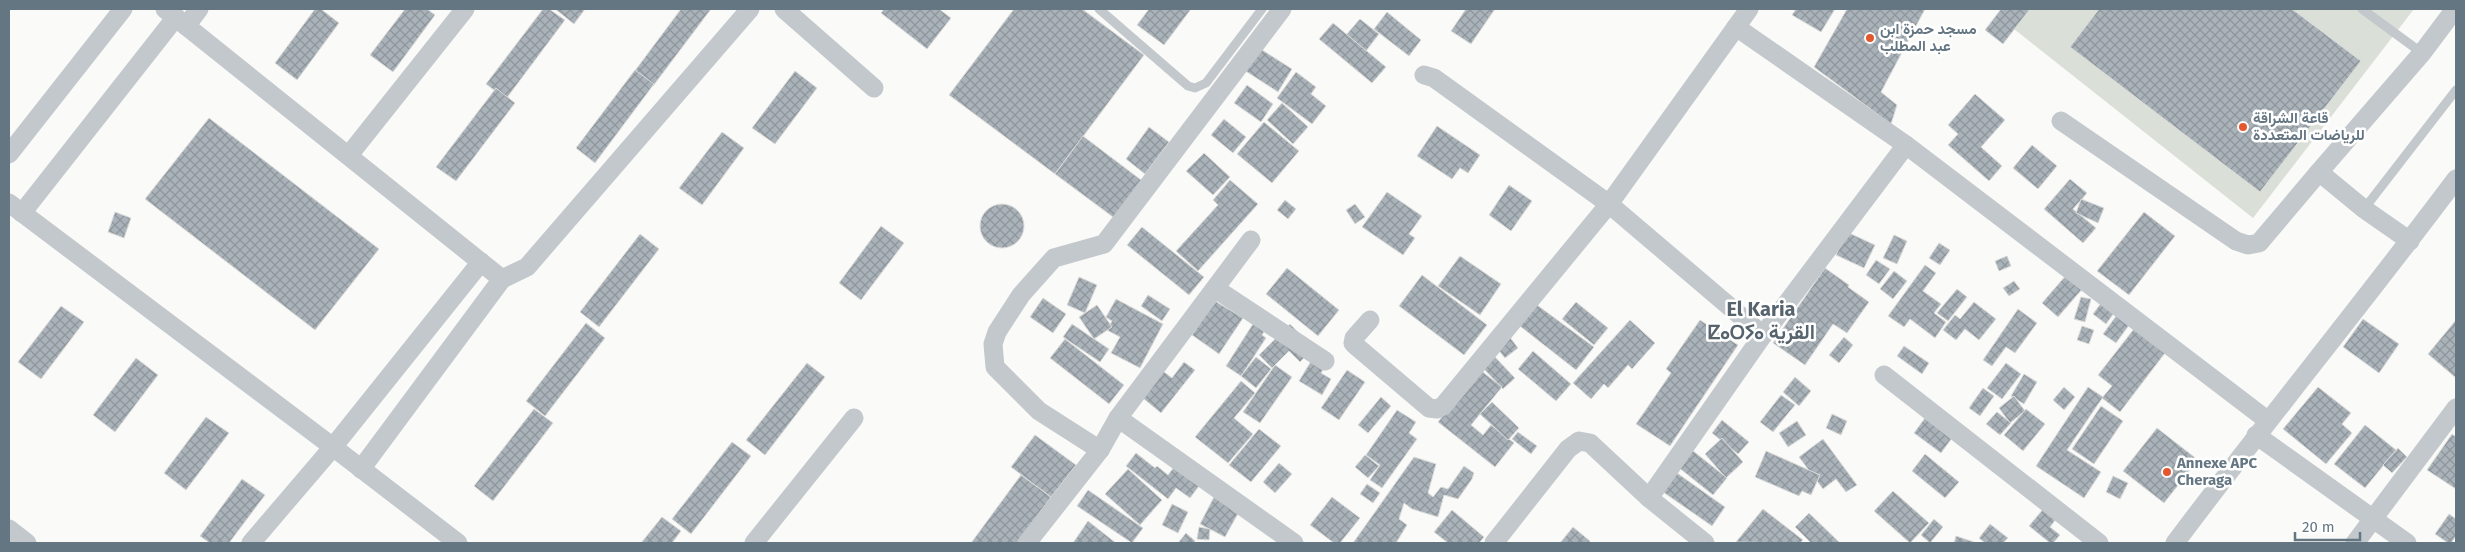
<svg xmlns="http://www.w3.org/2000/svg" width="2465" height="552" viewBox="0 0 2465 552" font-family="'Fira Sans',Vazirmatn,'Noto Sans Tifinagh',sans-serif">
	<style>
		.garden { fill: #dadfd7 }
		.building { fill: url(#building-cross-hatch); stroke: #dcdcda }
		.lines { fill: none; stroke-linecap: round; stroke-linejoin: round }
		.service { stroke: #c3c8cc; stroke-width: 9 }
		.minor { stroke: #c3c8cc; stroke-width: 19 }
		.poi-dot { fill: #e4572e; stroke: #fff; stroke-width: 2 }
		.labels { text-anchor: middle; dominant-baseline: central; stroke-width: 5; stroke-linejoin: round; paint-order: stroke }
		.poi-label { font-size: 15px; font-weight: bold; fill: #657683; stroke: #fff; text-anchor: start }
		.district-label { font-size: 20px; font-weight: bold; fill: #57646e; stroke: #fff }
	</style>
	<defs>
		<pattern id="building-cross-hatch" width="8" height="8" patternUnits="userSpaceOnUse" patternTransform="scale(1.25)"><rect width="8" height="8" fill="#aab3b9"/><path d="M0 0l8 8M0 8l8-8" fill="none" stroke="#8e969c"/></pattern>
	</defs>
	<rect width="100%" height="100%" fill="#fafaf8"/>
	<path class="garden" d="M2030,9h384l-161,209 -239,-189z"/>
	<g class="building">
		<path d="M315,9h6l18,14 -42,57 -22,-17z"/>
		<path d="M405,9h22l8,6 -42,57 -23,-17z"/>
		<path d="M543,9h6l16,11 -59,79 -20,-15z"/>
		<path d="M555,9h30l-11,15z"/>
		<path d="M681,9h30l-58,77 -19,-14z"/>
		<path d="M884,9h55l12,9 -24,31 -46,-36z"/>
		<path d="M1014,9h68l62,46 -89,119 -106,-79z"/>
		<path d="M1149,9h42l-27,36 -27,-20z"/>
		<path d="M1466,9h29l-24,35 -20,-13z"/>
		<path d="M1796,9h39l-14,23 -29,-17z"/>
		<path d="M1847,9h78l-44,83 16,13 -6,19 -77,-57z"/>
		<path d="M2001,9h29l-27,35 -18,-14z"/>
		<path d="M2099,9h193l69,52 -101,131 -190,-145z"/>
		<path d="M1387,12l34,28 -12,16 -35,-27z"/>
		<path d="M1360,19l19,15 -13,17 -20,-16z"/>
		<path d="M1333,23l53,44 -14,16 -53,-44z"/>
		<path d="M1259,48l33,21 -14,23 -34,-22z"/>
		<path d="M635,70l19,14 -59,79 -19,-15z"/>
		<path d="M795,71l22,17 -42,56 -23,-16z"/>
		<path d="M1296,72l20,15 -5,7 15,12 -14,18 -35,-26z"/>
		<path d="M1247,85l26,19 -12,18 -27,-19z"/>
		<path d="M496,88l19,15 -59,78 -20,-14z"/>
		<path d="M1975,94l30,26 -24,27 21,19 -13,15 -41,-36 10,-11 -10,-9z"/>
		<path d="M1282,103l26,24 -15,17 -26,-24z"/>
		<path d="M209,118l170,131 -64,81 -170,-131z"/>
		<path d="M1224,119l22,18 -13,16 -22,-18z"/>
		<path d="M1264,122l35,29 -27,32 -35,-29z"/>
		<path d="M1437,126l43,29 -12,18 -8,-5 -8,11 -35,-23z"/>
		<path d="M1149,127l20,15 -24,32 -19,-15z"/>
		<path d="M722,132l22,16 -42,57 -23,-17z"/>
		<path d="M1083,136l62,47 -28,37 -62,-46z"/>
		<path d="M2032,145l25,21 -19,23 -25,-21z"/>
		<path d="M1204,153l26,24 -17,18 -27,-24z"/>
		<path d="M2070,179l17,14 -14,16 23,19 -13,15 -39,-34z"/>
		<path d="M1230,180l28,24 -60,67 -22,-20 42,-46 -5,-5z"/>
		<path d="M1509,185l23,16 -21,30 -22,-16z"/>
		<path d="M1387,192l35,24 -13,18 6,4 -12,17 -41,-28z"/>
		<path d="M2081,199l23,9 -6,15 -22,-10z"/>
		<path d="M1285,200l11,9 -8,10 -11,-9z"/>
		<circle cx="1002" cy="226" r="22"/>
		<path d="M1355,204l10,13 -10,7 -9,-14z"/>
		<path d="M115,212l16,6 -7,20 -16,-6z"/>
		<path d="M2144,212l31,24 -46,59 -32,-24z"/>
		<path d="M881,226l23,17 -43,57 -22,-17z"/>
		<path d="M1142,227l62,50 -15,18 -62,-50z"/>
		<path d="M1847,232l28,13 -11,23 -28,-13z"/>
		<path d="M640,234l19,15 -60,78 -19,-15z"/>
		<path d="M1894,235l13,6 -10,23 -14,-6z"/>
		<path d="M1939,243l11,7 -10,15 -11,-7z"/>
		<path d="M1460,256l41,28 -21,31 -42,-29z"/>
		<path d="M2007,256l4,10 -12,5 -4,-10z"/>
		<path d="M1876,260l14,9 -11,15 -13,-9z"/>
		<path d="M1925,265l11,8 -13,18 18,13 -7,9 12,9 -11,16 -25,-19 -6,8 -16,-11z"/>
		<path d="M1287,268l52,42 -21,26 -52,-42z"/>
		<path d="M1825,268l24,17 -1,2 21,15 -22,31 -14,-9 -28,41 -32,-22z"/>
		<path d="M1894,271l13,10 -14,18 -13,-10z"/>
		<path d="M2068,273l16,14 -26,30 -16,-14z"/>
		<path d="M1422,275l65,50 -23,30 -65,-49z"/>
		<path d="M1079,277l18,8 -12,28 -18,-8z"/>
		<path d="M2014,281l6,8 -11,7 -6,-8z"/>
		<path d="M1957,289l10,8 -19,24 -11,-8z"/>
		<path d="M1148,295l22,14 -8,12 -21,-15z"/>
		<path d="M2081,297l10,2 -6,23 -11,-3z"/>
		<path d="M1043,298l23,16 -13,19 -23,-16z"/>
		<path d="M1116,299l47,25 -23,44 -29,-15 9,-16 -13,-7 5,-9 -6,-4z"/>
		<path d="M2104,299l13,10 -11,15 -13,-10z"/>
		<path d="M1215,301l28,17 -24,36 -27,-19z"/>
		<path d="M1533,302l61,45 -18,23 -60,-47z"/>
		<path d="M1576,302l32,26 -14,17 -32,-26z"/>
		<path d="M1974,302l22,17 -17,21 -14,-11 -9,11 -13,-10 12,-15 5,4z"/>
		<path d="M1097,305l15,22 -18,12 -15,-22z"/>
		<path d="M61,306l23,16 -43,57 -23,-17z"/>
		<path d="M2018,309l19,14 -22,30 -9,-6 -14,19 -9,-6z"/>
		<path d="M2119,312l13,9 -16,22 -13,-9z"/>
		<path d="M1260,313l11,7 -9,15 4,3 -25,38 -15,-10z"/>
		<path d="M2363,319l36,25 -20,29 -36,-26z"/>
		<path d="M1630,320l25,23 -23,26 -4,-4 -20,23 -4,-4 -13,15 -18,-16z"/>
		<path d="M1700,320l38,25 -68,101 -34,-22 35,-51 -5,-4z"/>
		<path d="M2456,320v58l-28,-24z"/>
		<path d="M586,323l19,15 -60,78 -19,-15z"/>
		<path d="M1072,324l37,25 -9,13 -37,-25z"/>
		<path d="M1290,324l24,24 -14,14 -11,-11 -17,17 -13,-13z"/>
		<path d="M2137,325l31,24 -48,63 -18,-14 10,-12 -14,-11z"/>
		<path d="M2082,326l12,4 -5,14 -12,-4z"/>
		<path d="M1509,336l9,12 -13,10 -10,-12z"/>
		<path d="M1844,337l9,8 -14,18 -10,-8z"/>
		<path d="M1065,339l59,46 -15,19 -59,-46z"/>
		<path d="M1904,346l25,17 -7,11 -25,-18z"/>
		<path d="M1533,351l38,33 -15,17 -38,-32z"/>
		<path d="M1316,353l13,7 -8,13 10,6 -9,16 -23,-14z"/>
		<path d="M1494,356l21,22 -12,11 -21,-22z"/>
		<path d="M1256,357l15,12 -15,19 -15,-12z"/>
		<path d="M136,358l22,17 -43,57 -22,-17z"/>
		<path d="M1184,362l11,8 -34,43 -23,-19 21,-26 13,10z"/>
		<path d="M807,363l18,14 -60,78 -19,-15z"/>
		<path d="M2006,363l15,11 -19,25 -15,-11z"/>
		<path d="M1275,365l17,12 -32,46 -17,-11z"/>
		<path d="M1347,370l18,12 -26,38 -18,-12z"/>
		<path d="M1480,370l22,17 -31,38 12,10 8,-10 23,18 -19,24 -57,-45z"/>
		<path d="M2024,374l13,8 -13,22 -13,-8z"/>
		<path d="M1795,377l16,14 -12,15 -16,-14z"/>
		<path d="M1241,381l14,12 -21,25 19,16 -25,29 -33,-26z"/>
		<path d="M2064,387l11,10 -11,13 -11,-10z"/>
		<path d="M2088,387l15,10 -36,53 34,22 -17,26 -48,-32z"/>
		<path d="M2318,387l33,26 -9,11 10,9 -26,31 -43,-35z"/>
		<path d="M1983,388l11,8 -14,20 -11,-8z"/>
		<path d="M1781,395l14,10 -22,27 -13,-10z"/>
		<path d="M2014,396l11,15 -15,12 -11,-15z"/>
		<path d="M1381,397l10,9 -23,27 -10,-8z"/>
		<path d="M1492,402l27,26 -11,12 -28,-26z"/>
		<path d="M2101,406l22,15 -29,43 -22,-15z"/>
		<path d="M534,409l19,14 -60,78 -19,-15z"/>
		<path d="M2026,409l19,15 -22,27 -19,-16z"/>
		<path d="M1397,410l19,12 -7,11 8,6 -35,49 -12,-8 10,-15 -14,-10z"/>
		<path d="M1997,412l14,11 -11,12 -14,-11z"/>
		<path d="M1832,414l15,7 -6,14 -15,-7z"/>
		<path d="M206,417l23,16 -43,57 -22,-17z"/>
		<path d="M1925,418l27,20 -11,15 -27,-20z"/>
		<path d="M1722,420l27,22 -11,12 -26,-21z"/>
		<path d="M1797,421l9,14 -18,12 -9,-14z"/>
		<path d="M2365,425l31,25 -31,38 -31,-24z"/>
		<path d="M2157,428l41,32 -34,43 -41,-32z"/>
		<path d="M1259,429l22,17 -30,36 -22,-17z"/>
		<path d="M1518,432l19,14 -6,8 -19,-15z"/>
		<path d="M2452,434l4,3v52l-29,-19z"/>
		<path d="M1035,435l41,30 -25,32 -40,-30z"/>
		<path d="M1722,438l21,24 -17,16 -21,-24z"/>
		<path d="M1823,439l34,46 -11,7 -10,-13 -13,10 -24,-32z"/>
		<path d="M732,442l19,14 -60,78 -19,-15z"/>
		<path d="M2398,448l9,9 -15,16 -9,-8z"/>
		<path d="M1692,450l35,28 -14,17 -35,-28z"/>
		<path d="M1766,451l54,24 -9,20 -9,-4 -3,5 -44,-19z"/>
		<path d="M1136,453l19,15 2,-2 11,9 9,-12 25,19 -12,16 -14,-10 -8,11 -42,-33z"/>
		<path d="M1925,454l34,28 -14,16 -33,-27z"/>
		<path d="M1365,455l14,11 -11,12 -13,-11z"/>
		<path d="M1414,457l22,7 -8,29 5,4 8,-10 7,2 16,-23 10,7 -2,6 -14,20 -14,-4 -6,22 -26,-8 -8,-6 -5,16 8,6 -11,18h-43z"/>
		<path d="M1279,463l13,11 -17,19 -12,-11z"/>
		<path d="M1128,469l34,31 -22,25 -35,-31z"/>
		<path d="M1677,473l48,34 -13,19 -49,-34z"/>
		<path d="M1021,475l30,22 -34,46h-46z"/>
		<path d="M2113,476l15,7 -8,16 -14,-7z"/>
		<path d="M242,479l23,16 -36,48h-19l-10,-7z"/>
		<path d="M1367,484l13,9 -7,10 -13,-9z"/>
		<path d="M1088,490l55,38 -11,15 -55,-37z"/>
		<path d="M1893,491l36,32 -19,20 -36,-32z"/>
		<path d="M1215,495l26,13 -16,29 -25,-13z"/>
		<path d="M1332,497l28,21 -20,25h-6l-24,-18z"/>
		<path d="M1172,504l16,8 -10,21 -16,-8z"/>
		<path d="M2044,508l12,11 -6,8 10,8 -7,8h-3l-21,-17z"/>
		<path d="M1763,509l40,31 -3,3 -64,-1z"/>
		<path d="M1452,510l32,27 -5,6h-31l-14,-11z"/>
		<path d="M1809,513l31,30h-29l-16,-16z"/>
		<path d="M2449,514l7,5v17l-5,7h-3l-13,-9z"/>
		<path d="M662,517l19,14 -9,12h-31z"/>
		<path d="M1934,519l9,8 -13,16 -9,-8z"/>
		<path d="M1088,521l28,22h-43z"/>
		<path d="M1990,524l18,14 -5,5h-18l-6,-5z"/>
		<path d="M1199,527l11,2 -1,11 -12,-1z"/>
		<path d="M1573,527l17,14 -1,2h-29z"/>
		<path d="M1186,533l9,8 -1,2h-16z"/>
		<path d="M1956,536l21,7h-23z"/>
	</g>
	<g class="lines">
		<g class="service">
			<path d="M1099,9l89,77 7,2 11,-5 56,-74"/>
			<path d="M2362,9l60,44"/>
			<path d="M2364,209l92,-119"/>
		</g>
		<g class="minor">
			<path d="M165,9l337,270 25,-12 223,-258"/>
			<path d="M784,9l90,79"/>
			<path d="M186,26l13,-17"/>
			<path d="M1736,27l170,118 361,275"/>
			<path d="M1424,75l10,3 175,126 154,131"/>
			<path d="M2061,121l175,120 12,4 11,-2 60,-71 45,37 46,32"/>
			<path d="M9,154l114,-145"/>
			<path d="M349,155l116,-146"/>
			<path d="M2319,172l103,-119 33,-44"/>
			<path d="M9,203l324,244 -82,96"/>
			<path d="M22,213l154,-196"/>
			<path d="M1216,289l109,72"/>
			<path d="M1370,320l-16,18 -1,5 3,3 73,62 8,1 6,-3 166,-202 140,-195"/>
			<path d="M1884,375l215,168"/>
			<path d="M1118,418l176,125"/>
			<path d="M2256,435l151,108"/>
			<path d="M1100,450l-61,-39 -44,-44 -2,-23 4,-12 24,-37 33,-37 50,-14 178,-235"/>
			<path d="M361,469l141,-190"/>
			<path d="M1649,498l114,-163 143,-190"/>
			<path d="M9,529l18,14"/>
			<path d="M458,543l-125,-96 148,-185"/>
			<path d="M754,543l100,-125"/>
			<path d="M1027,543l73,-93 18,-32 133,-178"/>
			<path d="M1494,543l74,-94 11,-8 11,2 59,55 56,45"/>
			<path d="M2175,543c92,-123 189,-241 281,-364"/>
			<path d="M2355,543l101,-135"/>
		</g>
	</g>
	<g class="poi-dot">
		<circle cx="1870" cy="38" r="5"/>
		<circle cx="2243" cy="127" r="5"/>
		<circle cx="2167" cy="472" r="5"/>
	</g>
	<g class="labels">
		<g class="poi-label">
			<text x="1880" y="29">مسجد حمزة ابن<tspan x="1880" dy="17">عبد المطلب</tspan></text>
			<text x="2253" y="118">قاعة الشراقة<tspan x="2253" dy="17">للرياضات المتعددة</tspan></text>
			<text x="2177" y="463">Annexe APC<tspan x="2177" dy="17">Cheraga</tspan></text>
		</g>
		<g class="district-label">
			<text x="1761" y="309">El Karia<tspan x="1761" dy="23">ⵇⴰⵔⵢⴰ القرية</tspan></text>
		</g>
	</g>
	<rect width="2465" height="552" fill="none" stroke="#657683" stroke-width="20"/>
	<path d="M2295 532v8h65v-8" fill="none" stroke="#657683" stroke-width="2.5"/>
	<text x="2302" y="532" font-size="15" fill="#657683" stroke="#ffffff" stroke-width="4" paint-order="stroke">20 m</text>
</svg>
